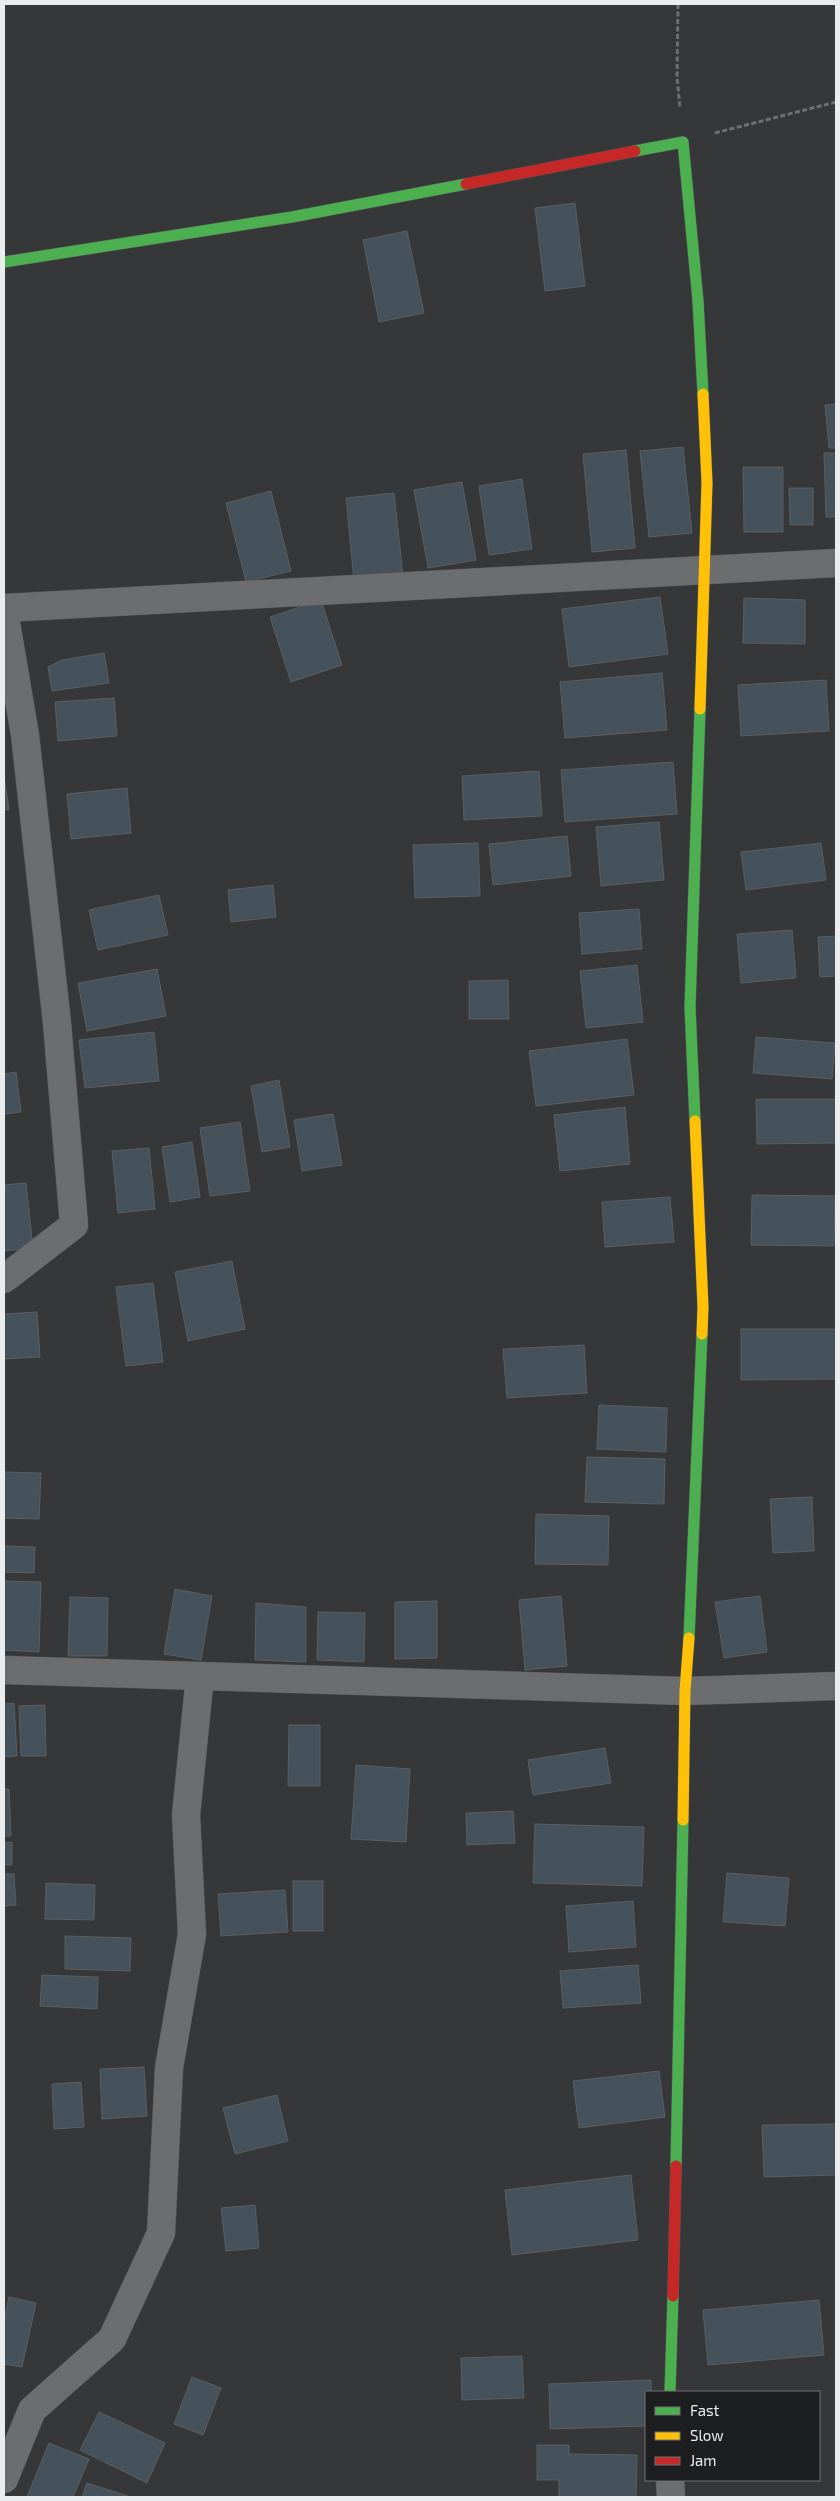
<svg xmlns="http://www.w3.org/2000/svg" width="840" height="2501" viewBox="0 0 840 2501" font-family="'Exo 2',sans-serif">
	<style>
		.building { fill: #45525c; stroke: #5c5e60 }
		.lines { fill: none; stroke-linecap: round; stroke-linejoin: round }
		.street-casing { stroke: #535456; stroke-width: 29 }
		.fast-casing { stroke: #535456; stroke-width: 12 }
		.slow-casing { stroke: #535456; stroke-width: 12 }
		.jam-casing { stroke: #535456; stroke-width: 12 }
		.path { stroke: #6e6f70; stroke-width: 3; stroke-dasharray: 5 2.5; stroke-linecap: butt }
		.street { stroke: #6c6d6f; stroke-width: 28 }
		.fast { stroke: #4caf50; stroke-width: 11 }
		.slow { stroke: #ffc107; stroke-width: 11 }
		.jam { stroke: #c62828; stroke-width: 11 }
	</style>
	<rect width="100%" height="100%" fill="#353739"/>
	<g class="building">
		<path d="M575,203l10,83 -40,5 -10,-83z"/>
		<path d="M407,231l17,82 -45,9 -16,-82z"/>
		<path d="M836,404v44h-7l-4,-43z"/>
		<path d="M683,447l9,86 -43,4 -9,-86z"/>
		<path d="M626,450l9,98 -43,4 -9,-98z"/>
		<path d="M824,453h12v64h-10z"/>
		<path d="M743,467h40v65h-39z"/>
		<path d="M522,479l10,70 -43,6 -10,-69z"/>
		<path d="M462,482l14,78 -48,8 -14,-78z"/>
		<path d="M789,488h24v37h-23z"/>
		<path d="M271,491l20,80 -45,11 -20,-79z"/>
		<path d="M394,493l9,83 -49,5 -8,-83z"/>
		<path d="M660,597l8,57 -99,13 -7,-58z"/>
		<path d="M744,598l61,2v44l-62,-1z"/>
		<path d="M321,600l21,65 -51,17 -21,-65z"/>
		<path d="M104,653l5,30 -57,8 -4,-24 14,-7z"/>
		<path d="M662,673l5,57 -102,8 -5,-56z"/>
		<path d="M826,680l3,51 -88,5 -3,-51z"/>
		<path d="M114,698l3,38 -59,5 -3,-39z"/>
		<path d="M673,762l4,52 -112,8 -4,-52z"/>
		<path d="M539,771l3,45 -78,4 -2,-44z"/>
		<path d="M5,782l4,28h-5v-27z"/>
		<path d="M127,788l4,45 -60,6 -4,-45z"/>
		<path d="M659,822l5,58 -63,6 -5,-59z"/>
		<path d="M567,836l4,40 -78,9 -4,-41z"/>
		<path d="M478,843l2,53 -65,2 -2,-53z"/>
		<path d="M821,843l5,37 -80,10 -5,-38z"/>
		<path d="M273,885l3,32 -45,5 -3,-32z"/>
		<path d="M159,895l9,40 -70,15 -9,-40z"/>
		<path d="M639,909l3,40 -60,5 -3,-41z"/>
		<path d="M792,930l4,48 -55,5 -4,-49z"/>
		<path d="M836,936v40l-16,1 -2,-40z"/>
		<path d="M637,965l6,57 -57,6 -6,-57z"/>
		<path d="M157,969l9,47 -79,15 -9,-48z"/>
		<path d="M508,980l1,39h-40v-38z"/>
		<path d="M154,1032l5,49 -74,7 -6,-48z"/>
		<path d="M756,1037l79,6 -3,36 -79,-6z"/>
		<path d="M627,1039l7,56 -98,11 -7,-55z"/>
		<path d="M16,1072l5,40 -17,2v-40z"/>
		<path d="M279,1080l11,67 -28,5 -11,-66z"/>
		<path d="M756,1099h80v44l-79,1z"/>
		<path d="M625,1107l5,57 -70,7 -6,-56z"/>
		<path d="M333,1114l9,51 -40,6 -8,-51z"/>
		<path d="M240,1122l10,69 -40,5 -10,-68z"/>
		<path d="M192,1142l8,55 -30,5 -8,-55z"/>
		<path d="M149,1148l6,61 -37,4 -6,-62z"/>
		<path d="M26,1183l7,65 -29,3v-66z"/>
		<path d="M752,1195l83,1 -1,50 -83,-1z"/>
		<path d="M670,1197l4,45 -69,5 -3,-45z"/>
		<path d="M232,1261l13,68 -57,12 -13,-69z"/>
		<path d="M153,1283l10,79 -37,4 -10,-79z"/>
		<path d="M37,1312l3,45 -36,2v-45z"/>
		<path d="M741,1329h95v50l-95,1z"/>
		<path d="M584,1345l3,48 -80,5 -4,-49z"/>
		<path d="M599,1405l68,3 -1,44 -69,-3z"/>
		<path d="M587,1457l78,2 -1,45 -79,-2z"/>
		<path d="M4,1472l37,1 -2,46 -35,-1z"/>
		<path d="M812,1497l2,54 -41,2 -3,-54z"/>
		<path d="M536,1514l73,2 -1,49 -73,-1z"/>
		<path d="M4,1546l31,1 -1,26 -30,-1z"/>
		<path d="M4,1581l37,1 -2,70 -35,-2z"/>
		<path d="M175,1589l37,7 -11,64 -37,-6z"/>
		<path d="M561,1596l6,70 -42,4 -6,-70z"/>
		<path d="M760,1596l7,56 -43,6 -9,-56z"/>
		<path d="M70,1597l38,1 -1,58h-39z"/>
		<path d="M437,1601v57l-42,1v-57z"/>
		<path d="M256,1603l50,4v55l-51,-2z"/>
		<path d="M318,1612l47,1 -1,49 -47,-2z"/>
		<path d="M14,1703l3,53 -13,1v-53z"/>
		<path d="M45,1705l1,51h-25l-2,-50z"/>
		<path d="M289,1725h31v61h-32z"/>
		<path d="M605,1748l6,35 -78,12 -5,-35z"/>
		<path d="M356,1765l54,4 -4,73 -55,-3z"/>
		<path d="M4,1789h5l2,47h-7z"/>
		<path d="M513,1811l2,32 -48,2 -1,-32z"/>
		<path d="M535,1824l109,3 -2,59 -109,-3z"/>
		<path d="M12,1842v23h-8v-22z"/>
		<path d="M727,1873l62,5 -4,48 -62,-4z"/>
		<path d="M4,1874h10l2,31 -12,1z"/>
		<rect x="293" y="1881" width="30" height="50"/>
		<path d="M46,1883l49,2 -1,35 -49,-1z"/>
		<path d="M285,1890l3,42 -67,4 -3,-42z"/>
		<path d="M633,1901l3,46 -67,5 -3,-46z"/>
		<path d="M65,1936l66,2 -1,33 -65,-2z"/>
		<path d="M638,1965l3,38 -78,5 -3,-37z"/>
		<path d="M42,1975l56,2 -1,32 -57,-3z"/>
		<path d="M144,2067l3,49 -45,3 -2,-50z"/>
		<path d="M659,2071l6,46 -86,11 -6,-47z"/>
		<path d="M81,2082l3,45 -30,2 -2,-45z"/>
		<path d="M277,2095l11,46 -53,13 -12,-46z"/>
		<path d="M836,2124v51l-72,2 -2,-52z"/>
		<path d="M631,2175l7,65 -126,15 -7,-65z"/>
		<path d="M255,2205l4,43 -33,3 -5,-43z"/>
		<path d="M9,2297l27,6 -14,64 -18,-3v-44z"/>
		<path d="M819,2300l5,55 -116,10 -5,-55z"/>
		<path d="M522,2356l2,42 -62,2 -1,-42z"/>
		<path d="M192,2377l29,11 -18,47 -29,-11z"/>
		<path d="M651,2380v12h-5v34l-96,3 -1,-45z"/>
		<path d="M99,2412l66,31 -18,40 -67,-33z"/>
		<path d="M49,2443l40,16 -16,38h-46z"/>
		<path d="M537,2445h32v9l68,1 -1,42h-77v-17h-22z"/>
		<path d="M87,2483l44,14h-49z"/>
	</g>
	<g class="lines">
		<defs>
			<g id="street">
				<path d="M4,608l832,-45"/>
				<path d="M4,611l21,124 32,288 17,202 -70,54"/>
				<path d="M4,1670l681,21 151,-5"/>
				<path d="M4,2479l28,-69 80,-71 49,-106 8,-165 23,-134 -6,-119 14,-139"/>
				<path d="M670,2480l1,17"/>
			</g>
			<g id="fast">
				<path d="M635,151l48,-9 15,159 5,93"/>
				<path d="M4,262l288,-45 174,-33"/>
				<path d="M695,1121l-5,-114 10,-298"/>
				<path d="M689,1638l13,-304"/>
				<path d="M676,2166l7,-346"/>
				<path d="M670,2392l3,-96"/>
			</g>
			<g id="slow">
				<path d="M700,709l7,-226 -4,-89"/>
				<path d="M695,1121l8,186 -1,27"/>
				<path d="M683,1820l2,-129 4,-53"/>
			</g>
			<g id="jam">
				<path d="M466,184l169,-33"/>
				<path d="M673,2296l3,-130"/>
			</g>
		</defs>
		<use href="#street" class="street-casing"/>
		<use href="#fast" class="fast-casing"/>
		<use href="#slow" class="slow-casing"/>
		<use href="#jam" class="jam-casing"/>
		<g class="path">
			<path d="M678,4l-1,73 3,31"/>
			<path d="M715,133l121,-31"/>
		</g>
		<use href="#street" class="street"/>
		<use href="#fast" class="fast"/>
		<use href="#slow" class="slow"/>
		<use href="#jam" class="jam"/>
	</g>
	<rect width="840" height="2501" fill="none" stroke="#eaecee" stroke-width="10"/>
	<rect x="645" y="2391" width="175" height="90" fill="#1d1e1f" stroke="#6f7072"/>
	<rect x="655" y="2407" width="25" height="8" fill="#4caf50" stroke="#6f7072"/>
	<text x="690" y="2416" font-size="15" fill="#eaecee">Fast</text>
	<rect x="655" y="2432" width="25" height="8" fill="#ffc107" stroke="#6f7072"/>
	<text x="690" y="2441" font-size="15" fill="#eaecee">Slow</text>
	<rect x="655" y="2457" width="25" height="8" fill="#c62828" stroke="#6f7072"/>
	<text x="690" y="2466" font-size="15" fill="#eaecee">Jam</text>
</svg>
